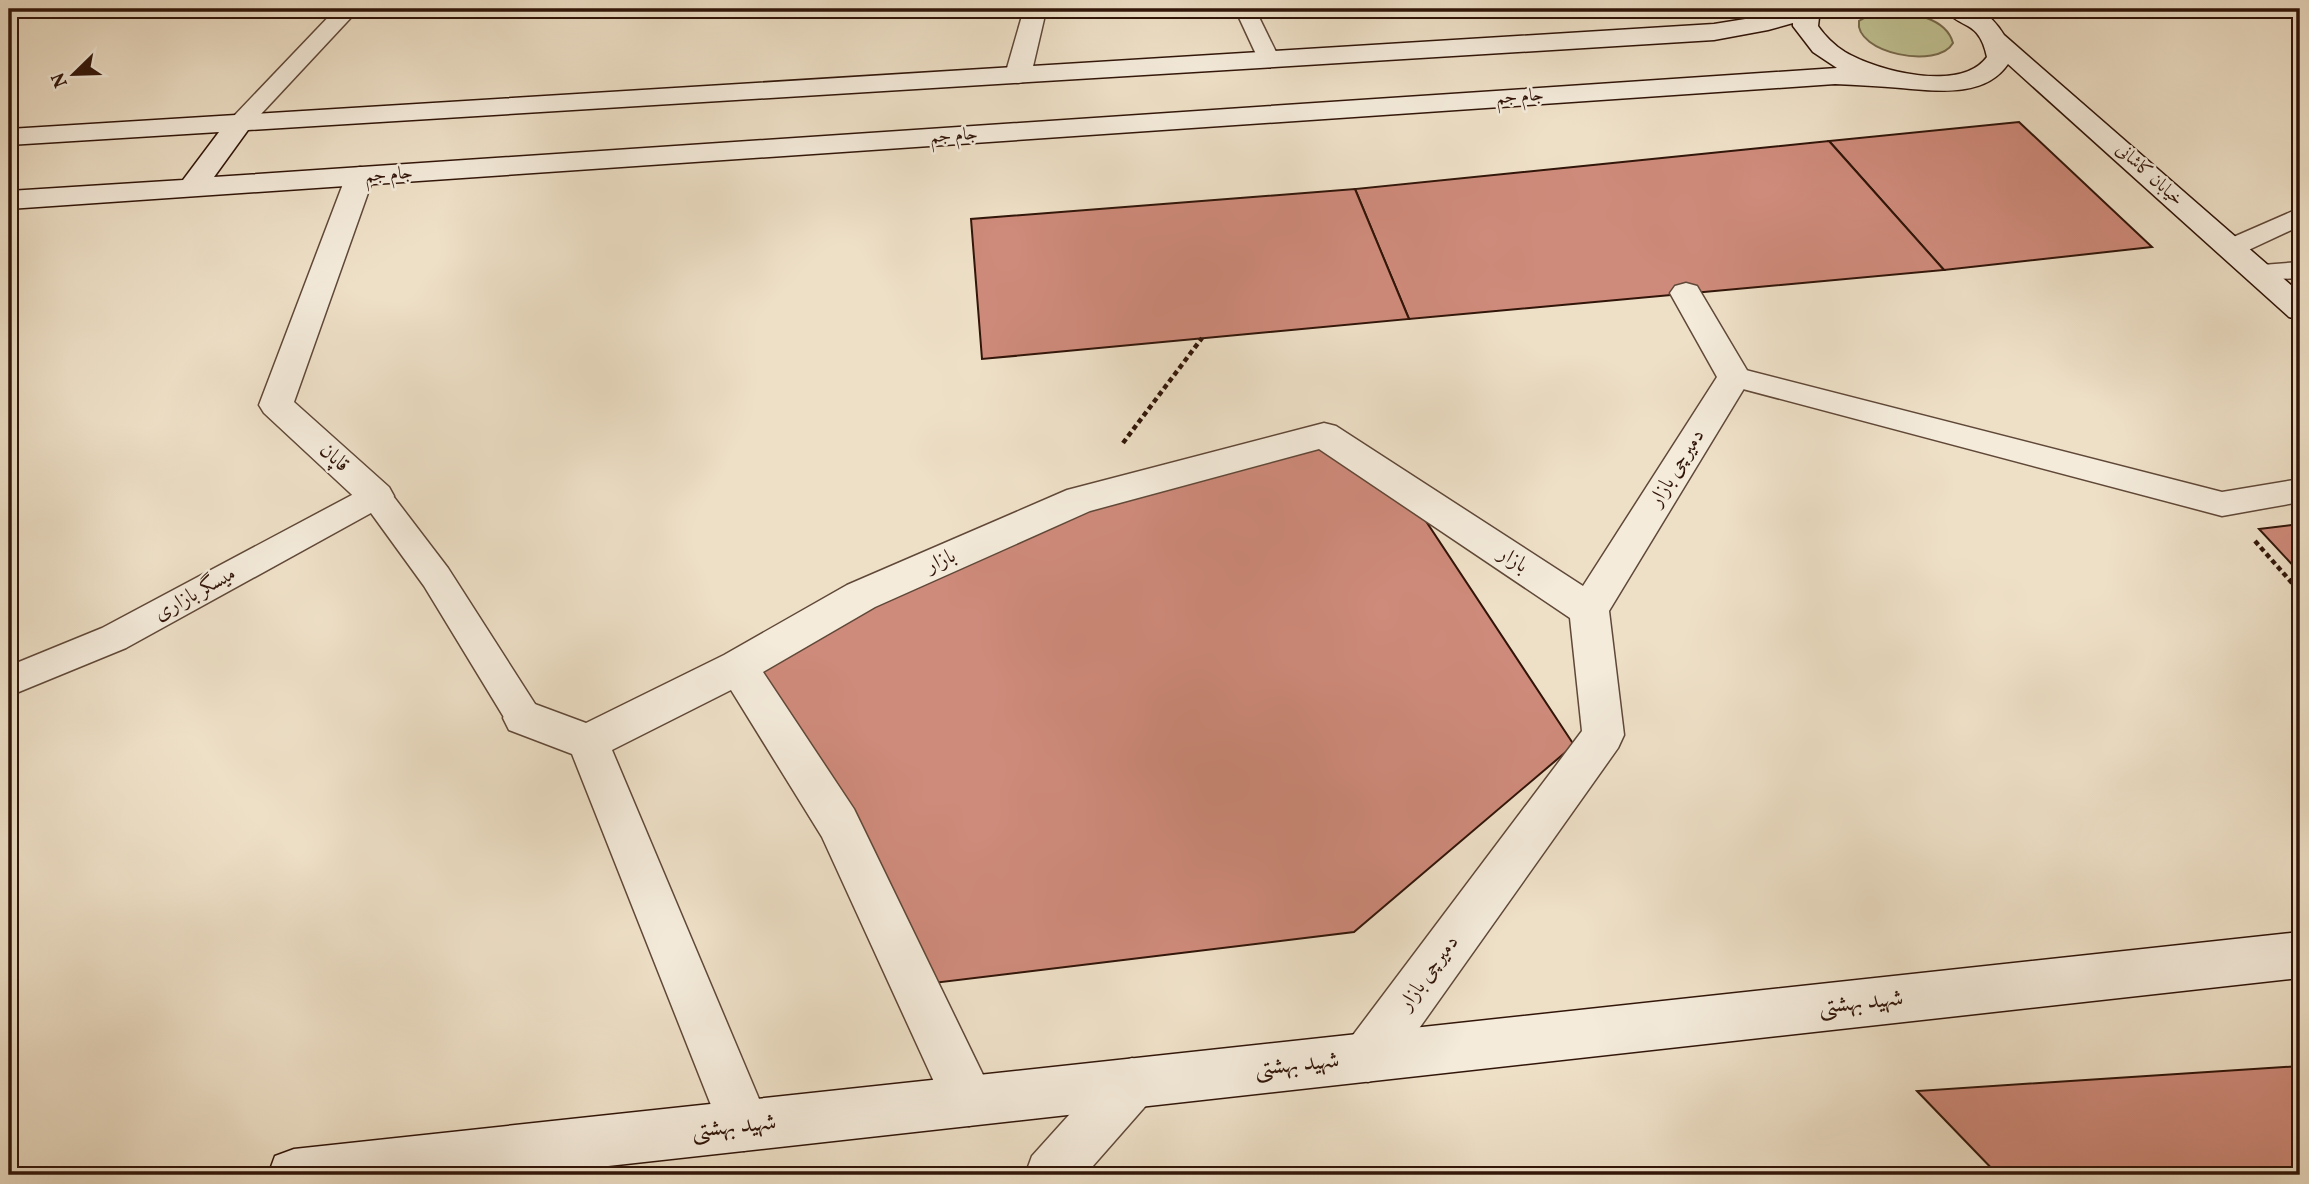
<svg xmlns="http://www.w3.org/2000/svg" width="2309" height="1184" viewBox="0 0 2309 1184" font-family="Vollkorn,Amiri,serif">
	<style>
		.green { fill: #bfc091; stroke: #786a4d; stroke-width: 2 }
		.building { fill: #ce8a7a; stroke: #311509; stroke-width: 2 }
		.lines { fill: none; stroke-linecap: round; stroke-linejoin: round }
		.lane-casing { stroke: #604838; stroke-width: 3 }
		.street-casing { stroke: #604838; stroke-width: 3 }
		.secondary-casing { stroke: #311509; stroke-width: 3 }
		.path { stroke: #311509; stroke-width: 4.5; stroke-dasharray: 5 3.5; stroke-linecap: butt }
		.lane { fill: #f4ebdb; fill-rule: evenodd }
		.street { fill: #f4ebdb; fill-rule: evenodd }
		.secondary { fill: #f4ebdb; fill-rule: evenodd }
		.labels { text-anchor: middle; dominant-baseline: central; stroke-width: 5; stroke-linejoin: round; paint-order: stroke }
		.far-street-label { font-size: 18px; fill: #311509; stroke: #f4ebdb }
		.street-label { font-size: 21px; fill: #311509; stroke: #f4ebdb }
		.near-street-label { font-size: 24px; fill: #311509; stroke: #f4ebdb }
	</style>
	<rect width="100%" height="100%" fill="#eee0c7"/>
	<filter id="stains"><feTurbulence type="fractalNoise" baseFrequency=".00286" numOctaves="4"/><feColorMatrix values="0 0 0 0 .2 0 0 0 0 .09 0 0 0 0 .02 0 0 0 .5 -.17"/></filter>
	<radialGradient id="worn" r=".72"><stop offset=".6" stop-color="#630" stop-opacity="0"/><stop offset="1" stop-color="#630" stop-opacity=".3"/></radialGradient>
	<path class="green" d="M1888,11c23,2 58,6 65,32 -15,27 -99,10 -94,-22l16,-9z"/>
	<g class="building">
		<path d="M2019,122l133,125 -208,23 -115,-129z"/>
		<path d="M1829,141l115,129 -535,49 -54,-130z"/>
		<path d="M1355,189l54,130 -427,40 -11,-140z"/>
		<path d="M1322,440l86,54 166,251 -220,187 -437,53 -172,-316 110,-66 231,-97z"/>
		<path d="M2300,524v49l-41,-44z"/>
		<path d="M2300,1066v109h-302l-81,-84z"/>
	</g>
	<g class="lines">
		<defs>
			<g id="lane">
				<path d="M336,9h23l-111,119h-16l-4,-5 4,-5z"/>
				<path d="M1235,9h20l25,51 -3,5h-16z"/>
				<path d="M2300,208v18l-60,28 -9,2 -9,-2 -4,-6 4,-6z"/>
				<path d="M2300,262v16l-42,2 -9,-2 -4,-6 4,-6z"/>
				<path d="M1734,367l488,125 78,-13v23l-78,14 -498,-132 -4,-7 4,-7z"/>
				<path d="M376,484l11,4 61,80 89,139 5,11 -5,11 -13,4 -13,-4 -87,-143 -53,-73 -245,135 -117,48v-30l93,-38 263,-140z"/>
			</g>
			<g id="street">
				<path d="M1024,9h25l-4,6 -14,60 -4,6 -9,2 -9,-2 -4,-6z"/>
				<path d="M360,167l10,3 4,6 -80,226 95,85 5,9 -5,9 -13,4 -13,-4 -99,-92 -5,-8 87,-229 4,-6z"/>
				<path d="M1686,283l11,3 54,91 -142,234 15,124 -6,13 -232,327 -18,7 -18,-7 -7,-18 7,-18 232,-308 -12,-113 -251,-169 -229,62 -215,96 -112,65 91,137 133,274 7,18 -7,18 -18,7 -18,-7 -129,-282 -91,-147 -119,60 158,375 -8,18 -18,8 -18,-8 -154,-389 -63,-24 -6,-12 6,-12 15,-6 62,23 138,-68 123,-70 220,-95 257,-67 12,3 247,160 134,-209 -47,-84 5,-7z"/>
				<path d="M1132,1058l18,7 7,18 -7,18 -65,74h-60l7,-19 82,-91z"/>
			</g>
			<g id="secondary">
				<path d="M1787,9h33l-2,17c7,10 16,19 27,26 32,19 116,41 142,5 -8,-39 -28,-27 -41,-48 30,0 41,-1 58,26l296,258v27l-11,-3 -281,-253c-23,34 -71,27 -107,24 -22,-2 -44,-3 -66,-4l-1826,125v-18l174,-11 36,-48 -210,13v-16l1705,-105 50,-8zM1793,23v3l20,26 24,16 -1623,109 34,-47 1466,-90 54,-10z"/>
				<path d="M2300,932v46l-1773,197h-259l7,-19 19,-7z"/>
			</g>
		</defs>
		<use href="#lane" class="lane-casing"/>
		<use href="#street" class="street-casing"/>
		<use href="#secondary" class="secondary-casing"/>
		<g class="path">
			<path d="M1123,443l79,-105"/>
			<path d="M2255,541l45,51"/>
		</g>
		<use href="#lane" class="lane"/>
		<use href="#street" class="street"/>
		<use href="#secondary" class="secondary"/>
	</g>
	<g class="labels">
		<g class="far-street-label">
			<text transform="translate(1520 97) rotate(-4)">جام جم</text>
			<text transform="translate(954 136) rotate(-4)">جام جم</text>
			<text transform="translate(389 175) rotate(-4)">جام جم</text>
			<text transform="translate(2149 175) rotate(42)">خیابان کاشانی</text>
		</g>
		<g class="street-label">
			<text transform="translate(334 458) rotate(42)">قاپان</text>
			<text transform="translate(1677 468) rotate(-58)">دمیرچی بازار</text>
			<text transform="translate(1513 560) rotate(33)">بازار</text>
			<text transform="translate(941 561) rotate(-24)">بازار</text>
			<text transform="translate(195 594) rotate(-29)">میسگر بازاری</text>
			<text transform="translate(1429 973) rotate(-54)">دمیرچی بازار</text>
		</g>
		<g class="near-street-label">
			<text transform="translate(1861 1003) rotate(-6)">شهید بهشتی</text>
			<text transform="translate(1297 1065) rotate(-6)">شهید بهشتی</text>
			<text transform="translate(734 1127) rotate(-6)">شهید بهشتی</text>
		</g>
	</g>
	<rect width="2309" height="1184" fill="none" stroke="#eee0c7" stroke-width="35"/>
	<rect x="10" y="10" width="2288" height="1163" fill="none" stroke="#311509" stroke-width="3.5"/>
	<rect x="18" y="18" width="2274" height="1149" fill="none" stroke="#311509" stroke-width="2"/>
	<g transform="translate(74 74) rotate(247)" stroke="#f4ebdb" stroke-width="5" paint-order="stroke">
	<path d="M0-5L12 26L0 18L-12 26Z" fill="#311509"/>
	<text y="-10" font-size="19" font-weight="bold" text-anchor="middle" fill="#311509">N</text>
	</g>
	<rect width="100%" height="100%" filter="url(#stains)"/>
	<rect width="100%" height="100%" fill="url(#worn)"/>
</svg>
